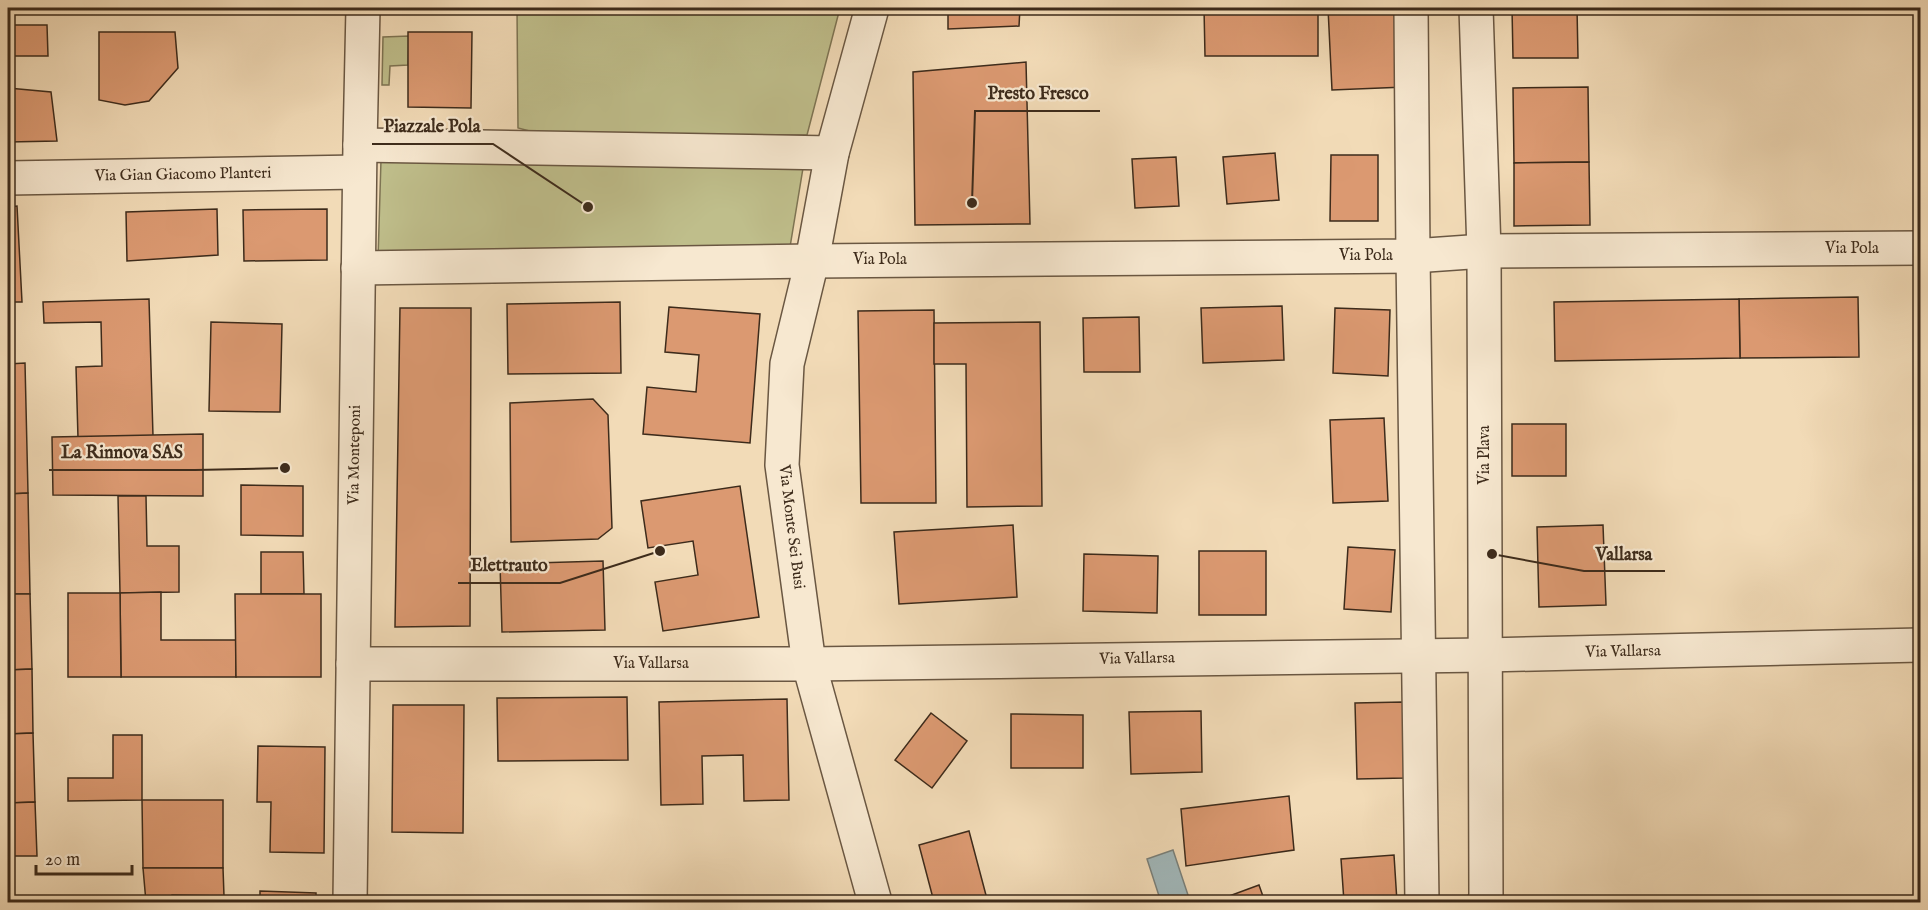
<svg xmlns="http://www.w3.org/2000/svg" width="1928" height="910" viewBox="0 0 1928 910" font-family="'IM FELL English',serif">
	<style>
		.green { fill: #bfbe8b; stroke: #7e7453; stroke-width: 1.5 }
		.water { fill: #a1b8bb; stroke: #79807b; stroke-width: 1.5 }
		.building { fill: #db9971; stroke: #3d2b1b; stroke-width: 1.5 }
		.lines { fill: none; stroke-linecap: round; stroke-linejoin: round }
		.minor-casing { stroke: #6a5742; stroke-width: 36 }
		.minor { stroke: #f7e8d0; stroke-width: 33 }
		.labels { text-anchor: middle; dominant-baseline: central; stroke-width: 4.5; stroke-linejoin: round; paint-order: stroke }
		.street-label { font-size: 16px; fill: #3d2b1b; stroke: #f7e8d0 }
		.leader { fill: none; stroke: #3d2b1b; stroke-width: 2 }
		.callout-dot { fill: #3d2b1b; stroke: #f7e8d0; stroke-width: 2 }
		.callout-label { font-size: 18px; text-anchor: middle; font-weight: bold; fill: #3d2b1b; stroke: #f7e8d0; stroke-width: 4.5; stroke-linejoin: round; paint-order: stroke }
	</style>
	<rect width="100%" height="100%" fill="#f2dbb7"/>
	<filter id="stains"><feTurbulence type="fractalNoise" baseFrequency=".00333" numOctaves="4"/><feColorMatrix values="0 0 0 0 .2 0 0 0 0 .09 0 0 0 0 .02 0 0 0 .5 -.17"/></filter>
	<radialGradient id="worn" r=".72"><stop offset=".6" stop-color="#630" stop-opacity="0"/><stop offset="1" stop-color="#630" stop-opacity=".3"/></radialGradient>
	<g class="green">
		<path d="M517,8h323l-33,127 -266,-1 -23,-6z"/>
		<path d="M409,36l-1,29 -18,1 -1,19h-7l1,-48z"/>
		<path d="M381,160l423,2 -15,91 -411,7z"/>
	</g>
	<path class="water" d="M1173,850l15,45 -7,7h-20l-14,-43z"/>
	<g class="building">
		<path d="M405,8h79v5l-80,-1z"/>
		<path d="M948,8h72l-1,18 -71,3z"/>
		<path d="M1204,8h114v48h-113z"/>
		<path d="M1328,8h74l3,79 -73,3z"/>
		<path d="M1512,8h65l1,50h-65z"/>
		<path d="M8,25h39l1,31h-36l1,11h-5z"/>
		<path d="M99,32h76l3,36 -29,33 -24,4 -26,-5z"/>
		<path d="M408,32h64l-1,76 -63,-1z"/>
		<path d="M1026,62l4,162 -115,1 -2,-153z"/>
		<rect x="8" y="67" width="5" height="21"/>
		<path d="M1588,87l1,75 -75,1 -1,-75z"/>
		<path d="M8,88l43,4 6,49 -49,1z"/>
		<path d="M1275,153l4,47 -52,4 -4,-47z"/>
		<path d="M1331,155h47v66h-48z"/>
		<path d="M1176,157l3,49 -44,2 -3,-49z"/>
		<path d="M1589,162l1,63 -76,1v-63z"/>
		<path d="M17,206l5,96h-14v-95z"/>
		<path d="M217,209l1,46 -91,6 -1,-49z"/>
		<path d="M327,209v51l-83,1 -1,-51z"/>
		<path d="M1858,297l1,60 -119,1 -1,-59z"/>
		<path d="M149,299l4,137 -75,2 -2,-71 26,-1 -1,-44 -57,1 -1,-21z"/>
		<path d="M1739,299l1,59 -185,3 -1,-59z"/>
		<path d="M620,302l1,71 -113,1 -1,-70z"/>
		<path d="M1282,306l2,54 -81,3 -2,-55z"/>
		<path d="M669,307l91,7 -10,129 -107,-9 4,-47 49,5 3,-37 -34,-3z"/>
		<path d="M400,308h71l-1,318 -75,1z"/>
		<path d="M1335,308l55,2 -2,66 -55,-3z"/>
		<path d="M934,310l2,193h-75l-3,-192z"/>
		<path d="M1139,317l1,55h-56l-1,-54z"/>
		<path d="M211,322l71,2 -2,88 -71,-1z"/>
		<path d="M1040,322l2,184 -75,1 -1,-143h-32v-41z"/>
		<path d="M25,363l3,130 -20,1v-130z"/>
		<path d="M593,399l15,16 4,113 -14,11 -87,3 -1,-139z"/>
		<path d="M1384,418l4,83 -55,2 -3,-83z"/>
		<rect x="1512" y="424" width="54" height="52"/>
		<path d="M203,434v62l-150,-1 -1,-58z"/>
		<path d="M241,485l62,1v50l-62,-1z"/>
		<path d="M740,486l19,131 -96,14 -8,-49 43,-7 -5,-34 -45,7 -7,-47z"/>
		<path d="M28,493l2,101h-22v-100z"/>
		<path d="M118,496h28l1,50h32v46l-59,1z"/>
		<path d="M1013,525l4,72 -118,7 -5,-72z"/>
		<path d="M1603,525l3,80 -67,2 -2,-80z"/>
		<path d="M1348,547l47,3 -4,62 -47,-3z"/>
		<rect x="1199" y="551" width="67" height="64"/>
		<path d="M261,552h42l1,42h-43z"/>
		<path d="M1084,554l74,2 -1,57 -74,-2z"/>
		<path d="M603,561l2,69 -103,2 -2,-68z"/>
		<path d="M161,592v48h75v37h-115l-1,-84z"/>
		<path d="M68,593h52l1,84h-53z"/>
		<path d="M8,594h22l2,75 -24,1z"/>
		<path d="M235,594h86v83h-85z"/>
		<path d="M32,669l1,64 -25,1v-64z"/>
		<path d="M627,697l1,63 -130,1 -1,-63z"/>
		<path d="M787,699l2,101 -45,1 -1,-46 -41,1 1,48 -42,1 -2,-103z"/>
		<path d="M1403,702l2,76 -48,1 -2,-76z"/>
		<path d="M393,705h71l-1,128 -71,-1z"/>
		<path d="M1201,711l1,61 -71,2 -2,-62z"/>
		<path d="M931,713l36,28 -35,47 -37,-28z"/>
		<path d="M1011,714l72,1v53h-72z"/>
		<path d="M33,733l2,69 -27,1v-69z"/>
		<path d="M113,735h29v65l-74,1v-23h45z"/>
		<path d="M258,746l67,1 -1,106 -54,-1 1,-50h-14z"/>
		<path d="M1289,796l5,54 -108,16 -5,-57z"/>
		<path d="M142,800h81v68h-80z"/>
		<path d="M35,802l2,54h-29v-53z"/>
		<path d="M969,831l18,68 -14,3h-39l-15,-57z"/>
		<path d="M1394,855l3,47h-53l-3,-43z"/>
		<path d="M143,868h80l1,28 -52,-1 -4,7h-22z"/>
		<path d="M1259,885l6,17h-52z"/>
		<path d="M260,891l56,2v9h-56z"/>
	</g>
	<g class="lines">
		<defs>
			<g id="minor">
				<path d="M872,8l-40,145 -20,108 -25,103 -5,101 27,199 66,238"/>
				<path d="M1411,8l2,248 9,646"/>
				<path d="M1476,8l8,243 2,647 -2,4"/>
				<path d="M360,145l472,8"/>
				<path d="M8,178l351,-6"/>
				<path d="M358,268l454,-7 601,-5 71,-5 436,-3"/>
				<path d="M353,664h456l677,-9 434,-10"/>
				<path d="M350,902l10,-757 3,-137"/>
			</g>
		</defs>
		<use href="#minor" class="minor-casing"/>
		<use href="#minor" class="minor"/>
	</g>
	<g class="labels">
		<g class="street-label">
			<text transform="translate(183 175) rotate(-1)">Via Gian Giacomo Planteri</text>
			<text x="1852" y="249">Via Pola</text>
			<text x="1366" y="256">Via Pola</text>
			<text x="880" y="260">Via Pola</text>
			<text transform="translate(355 455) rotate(-89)">Via Monteponi</text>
			<text transform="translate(1485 455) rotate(-90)">Via Plava</text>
			<text transform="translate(791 527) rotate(83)">Via Monte Sei Busi</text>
			<text transform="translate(1623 652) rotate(-1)">Via Vallarsa</text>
			<text transform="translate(1137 659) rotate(-1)">Via Vallarsa</text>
			<text x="651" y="664">Via Vallarsa</text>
		</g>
	</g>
	<path class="leader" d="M972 203L975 111H1100M588 207L493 144H372M285 468L195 470H49M1492 554L1584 571H1665M660 551L560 583H458"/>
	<g class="callout-dot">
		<circle cx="972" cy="203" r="6"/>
		<circle cx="588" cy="207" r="6"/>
		<circle cx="285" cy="468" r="6"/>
		<circle cx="1492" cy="554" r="6"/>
		<circle cx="660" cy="551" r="6"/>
	</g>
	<g class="callout-label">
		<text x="1038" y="99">Presto Fresco</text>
		<text x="432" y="132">Piazzale Pola</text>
		<text x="122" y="458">La Rinnova SAS</text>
		<text x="1624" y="560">Vallarsa</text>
		<text x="509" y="571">Elettrauto</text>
	</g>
	<rect width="1928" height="910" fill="none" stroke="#f2dbb7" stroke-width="30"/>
	<rect x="9" y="9" width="1910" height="892" fill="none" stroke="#3d2b1b" stroke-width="3"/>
	<rect x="15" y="15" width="1898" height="880" fill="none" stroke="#3d2b1b" stroke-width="1.5"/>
	<path d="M36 865v9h96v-9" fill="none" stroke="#3d2b1b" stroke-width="3"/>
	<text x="45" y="865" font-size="18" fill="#3d2b1b" stroke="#f7e8d0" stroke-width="4.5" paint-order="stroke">20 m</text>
	<rect width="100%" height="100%" filter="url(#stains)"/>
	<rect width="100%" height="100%" fill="url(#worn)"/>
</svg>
